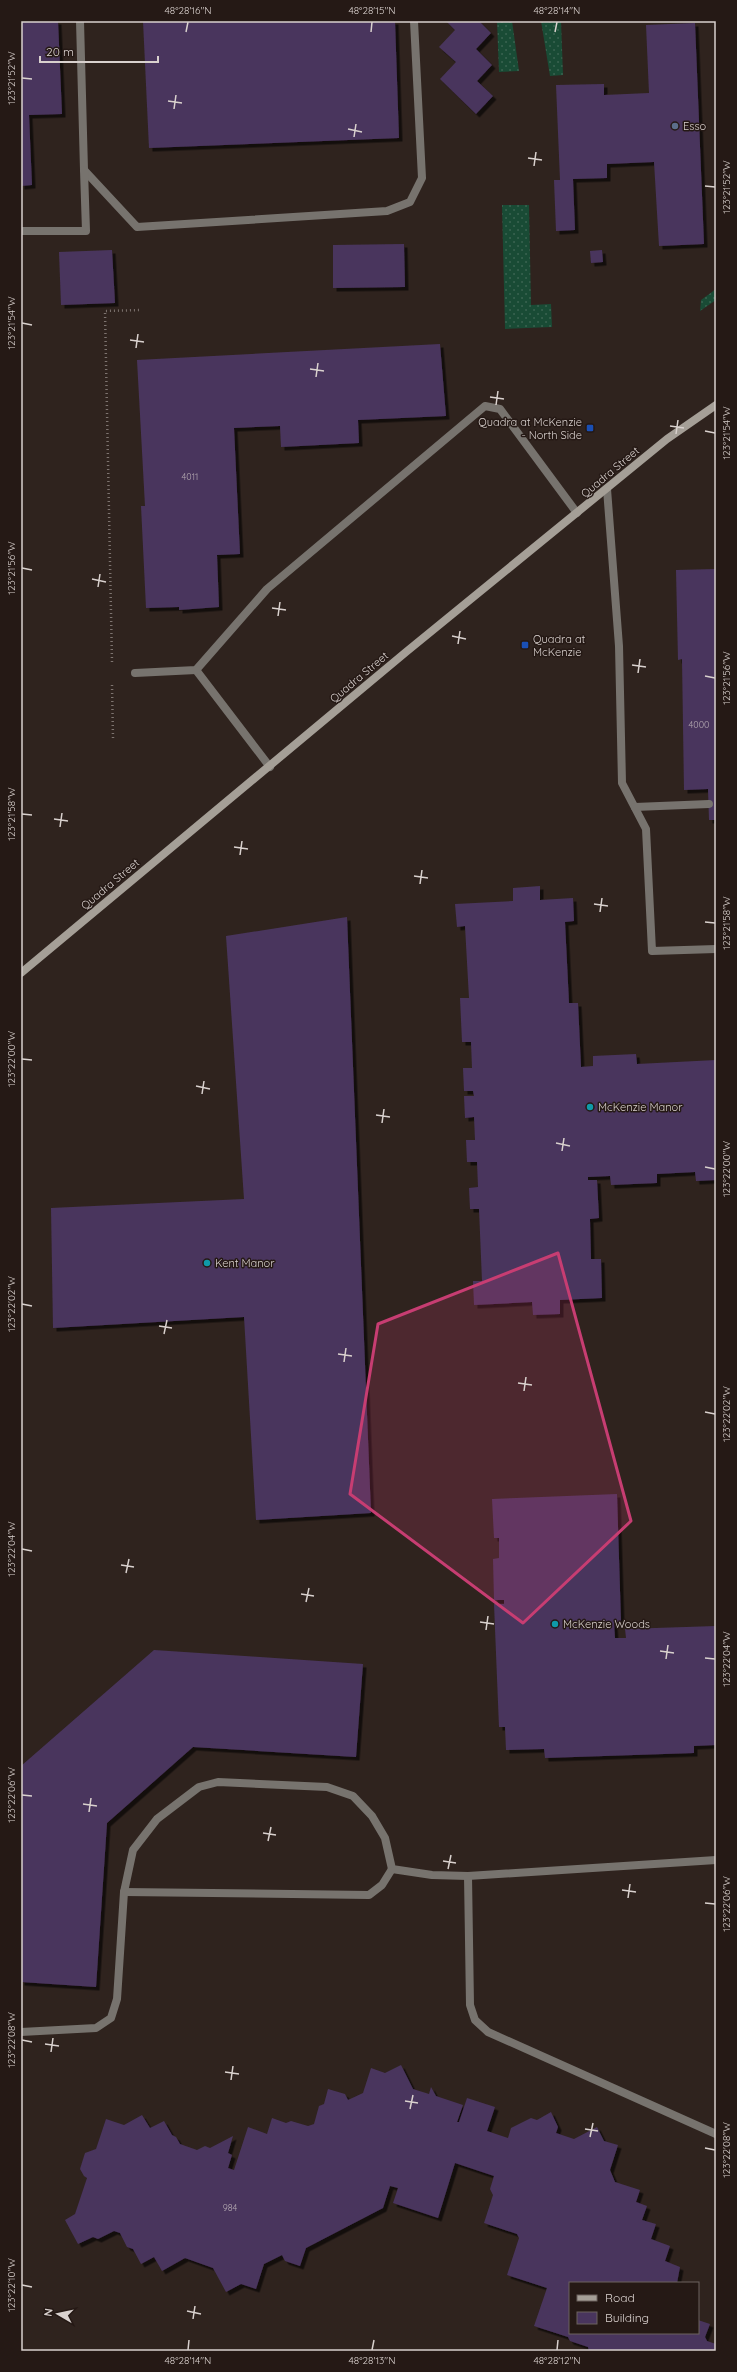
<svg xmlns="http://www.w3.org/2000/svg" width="737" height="2372" viewBox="0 0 737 2372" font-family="Quicksand,sans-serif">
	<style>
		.garden { fill: url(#garden-dots) }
		.building { fill: #49355d; filter: url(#shadow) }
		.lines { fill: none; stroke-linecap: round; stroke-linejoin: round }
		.path { stroke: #7e7470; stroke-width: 2.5; stroke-dasharray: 1 3; stroke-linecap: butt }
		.lane { stroke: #77736e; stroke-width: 8 }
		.secondary { stroke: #a59f97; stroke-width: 8 }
		.marked { fill: #c73d72; fill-opacity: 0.2; stroke: #c73d72; stroke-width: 3; stroke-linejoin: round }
		.ticks { fill: none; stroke: #d9d1ce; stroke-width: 1.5 }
		.service-dot { fill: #5c6f8a; stroke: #251915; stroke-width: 1.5 }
		.transit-dot { fill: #1a4fb4; stroke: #251915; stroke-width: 1.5 }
		.culture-dot { fill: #0f9aa8; stroke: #251915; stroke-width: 1.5 }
		.labels { text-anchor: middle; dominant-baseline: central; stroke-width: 3; stroke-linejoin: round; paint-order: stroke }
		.number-label { font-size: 9px; fill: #b5aab2 }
		.poi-label { font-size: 11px; fill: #d9d1ce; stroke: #251915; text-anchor: start }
		.street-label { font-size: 11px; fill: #d9d1ce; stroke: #251915 }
		.neatline { fill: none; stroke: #d9d1ce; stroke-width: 1.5 }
		.ticks-label { font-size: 10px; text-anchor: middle; fill: #d9d1ce }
	</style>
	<defs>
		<pattern id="garden-dots" width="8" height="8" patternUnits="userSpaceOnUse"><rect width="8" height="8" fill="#194b35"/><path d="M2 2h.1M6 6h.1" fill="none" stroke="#3a6451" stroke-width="1.8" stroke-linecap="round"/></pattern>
		<filter id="shadow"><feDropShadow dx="3.5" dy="3.5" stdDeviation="0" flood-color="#0009"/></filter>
	</defs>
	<rect width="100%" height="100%" fill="#2f231e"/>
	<g class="garden">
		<path d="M497,21h15l7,50 -20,1z"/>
		<path d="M541,21h20l2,54 -13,1z"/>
		<path d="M502,205h27l2,100 20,-1 1,23 -47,2z"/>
		<path d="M716,289v11l-16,11 1,-11z"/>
	</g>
	<g class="building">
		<path d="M21,21h37l4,93 -33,1 3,70 -11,1z"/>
		<path d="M143,21h252l4,117 -250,10z"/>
		<path d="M446,21h33l12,12 -15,16 16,16 -15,16 16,15 -17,18 -36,-35 16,-17 -17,-15 16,-17z"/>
		<path d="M695,23l9,221 -45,2 -5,-84 -47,2v14l-34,1 2,51 -19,1 -2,-51h6l-4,-95 48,-1v11l45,-2 -3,-68z"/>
		<path d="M404,244l1,43 -72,1v-43z"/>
		<path d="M112,250l3,53 -54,2 -2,-53z"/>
		<path d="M602,250l1,12 -12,1 -1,-12z"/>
		<path d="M440,344l6,72 -88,4 1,23 -78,4 -1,-21 -46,2 6,126 -23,1 2,52 -40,3v-3l-33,1 -5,-102h4l-8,-146z"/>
		<path d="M716,569v251h-7l-1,-31 -24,1 -2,-131 -4,1 -2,-90z"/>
		<path d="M540,886v14l33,-2 1,23 -9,1 4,81h9l3,64 12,-1v-10l43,-2 1,10 79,-4v120l-20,1 -1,-9 -38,2v9l-46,2 -1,-9 -22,1v3h9l2,38 -9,1 1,40h10l1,39 -42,2v14l-27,1 -1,-13 -58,3 -1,-24h9l-3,-72h-9l-1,-21 9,-1 -1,-25h-10l-1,-22h9l-1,-23 -9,1 -1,-22h10l-1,-5h-9l-1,-23h9l-1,-26h-9l-2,-44h9l-4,-72 -8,1 -2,-23 58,-3v-13z"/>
		<path d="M347,917l24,596 -115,7 -12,-203 -191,11 -2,-120 193,-9 -18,-263z"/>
		<path d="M617,1494l4,128 -7,1 1,15h11l-1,-9 91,-3v119l-22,1v7l-149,5 -1,-9 -38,1 -1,-23h-6l-5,-123h10v-4h-10l-1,-41 6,-1v-20h-5l-2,-39z"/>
		<path d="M154,1650l209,14 -7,93 -163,-10 -86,76 -11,164 -75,-5v-216z"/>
		<path d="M401,2065l12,24 16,5 2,-7 5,9 27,9 -6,17h2l8,-24 28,9 -8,24 21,7 3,-10 20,-10 6,2 14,-8 7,15 -2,6 18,6 23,-12 7,14 14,4 -8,25 5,12 25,8 -4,12 11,4 -5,14 14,4 -5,15 19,7 -5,15 15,6 -3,16h-107v50h128v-13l12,4 -5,13 2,4 9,3v7h-127l-1,-4 -18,-6 -2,-4 -34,-11 13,-38 -40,-13 12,-37 -2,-4 -33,-11 9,-28 -3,-6 4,-13 -39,-13 -17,55 -45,-15 5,-15 -8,-2 -7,22 -77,40 -6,18 -15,-5 -3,-6 -18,9 -8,25 -15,-5 -15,8 -13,-24 -28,-10 -23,13 -8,-14 -13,7 -8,-15 -6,-2 -7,-14 -6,-2 -16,8 -5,-2 -15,7 -13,-24 10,-6 12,-36 -3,-2 -4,-7 5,-16 11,-4 10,-30 18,6 18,-10 8,13 14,-7 8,14 4,2 4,7 17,6 8,-4 5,2 23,-12 -5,17 4,2 -4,13 6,2 14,-43 19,7 5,-16 14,5 5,-2 17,5 6,-2 5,-18 5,-2 4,-15 17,5 3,6 15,-7 8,-25 14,5z"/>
	</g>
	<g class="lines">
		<g class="path">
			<path d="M112,662l-7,-351 36,-1"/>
			<path d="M112,685l1,53"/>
		</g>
		<g class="lane">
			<path d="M80,21l4,149 53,57 250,-16 23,-9 12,-24 -8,-157"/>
			<path d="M21,231h65l-2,-61"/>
			<path d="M607,489l12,157 3,137 24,46 6,122 64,-2"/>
			<path d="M196,670l74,97"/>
			<path d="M135,673l61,-3 71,-81 218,-183 15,3 77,104"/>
			<path d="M635,807l74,-3"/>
			<path d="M468,1876l2,129 5,15 13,12 228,102"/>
			<path d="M124,1892l245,3 13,-10 10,-16"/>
			<path d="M21,2032l75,-4 15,-10 6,-19 7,-107 9,-42 24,-31 42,-32 19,-5 109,5 26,9 19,20 13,22 7,31 40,6 36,1 248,-16"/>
		</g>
		<path class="secondary" d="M21,973l385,-321 261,-213 49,-34"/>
	</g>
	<path class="marked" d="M558,1253l73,268 -108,102 -173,-129 28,-170z"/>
	<path class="ticks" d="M186,32l2,-10M371,32l1,-10M555,32l2,-10M22,78l10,1M168,101l14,2M174,109l2,-14M348,129l14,3M354,137l2,-13M528,158l14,2M534,166l2,-14M705,186l10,1M22,323l10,2M130,340l14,2M136,348l2,-14M310,369l14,2M316,377l2,-14M490,397l14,2M496,405l2,-14M670,426l14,2M705,431l10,2M676,434l2,-14M22,568l10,2M92,579l14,3M98,587l2,-13M272,608l14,2M278,616l2,-14M452,636l14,3M458,644l2,-13M632,665l14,2M638,673l2,-14M705,676l10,2M22,814l10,1M54,819l14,2M60,827l2,-14M234,847l14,2M240,855l2,-14M414,876l14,2M420,884l2,-14M594,904l14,2M600,912l2,-14M705,922l10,1M22,1059l10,1M196,1086l14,3M202,1094l2,-13M376,1115l14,2M382,1123l2,-14M556,1143l14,3M562,1151l2,-13M705,1167l10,2M22,1304l10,2M159,1326l13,2M164,1334l3,-14M338,1354l14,2M344,1362l2,-14M518,1383l14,2M524,1391l2,-14M705,1412l10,2M22,1549l10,2M121,1565l13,2M126,1573l3,-14M301,1594l13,2M306,1602l3,-14M480,1622l14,2M486,1630l2,-14M660,1651l14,2M705,1658l10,1M666,1659l2,-14M22,1795l10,1M83,1804l14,2M89,1812l2,-14M263,1833l13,2M268,1841l3,-14M443,1861l13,2M448,1869l3,-14M622,1890l14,2M628,1898l2,-14M705,1903l10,1M22,2040l10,2M45,2044l14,2M51,2052l2,-14M225,2072l14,2M231,2080l2,-14M405,2101l13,2M410,2109l3,-14M585,2129l13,2M590,2137l3,-14M705,2148l10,2M22,2285l10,2M187,2311l14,3M193,2319l2,-13M188,2350l1,-10M372,2350l2,-10M557,2350l1,-10"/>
	<circle class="service-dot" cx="675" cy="126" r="4"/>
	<g class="transit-dot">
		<rect x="586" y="424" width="8" height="8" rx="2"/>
		<rect x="521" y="641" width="8" height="8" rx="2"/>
	</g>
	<g class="culture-dot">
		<circle cx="590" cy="1107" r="4"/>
		<circle cx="207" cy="1263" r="4"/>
		<circle cx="555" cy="1624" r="4"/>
	</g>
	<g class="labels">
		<g class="number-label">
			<text x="190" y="476">4011</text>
			<text x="699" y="724">4000</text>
			<text x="230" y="2207">984</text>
		</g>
		<g class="poi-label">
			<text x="683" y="126">Esso</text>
			<text x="582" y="422" text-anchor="end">Quadra at McKenzie<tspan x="582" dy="13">- North Side</tspan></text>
			<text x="533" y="639">Quadra at<tspan x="533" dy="13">McKenzie</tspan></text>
			<text x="598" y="1107">McKenzie Manor</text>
			<text x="215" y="1263">Kent Manor</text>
			<text x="563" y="1624">McKenzie Woods</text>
		</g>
		<g class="street-label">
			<text transform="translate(610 472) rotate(-40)">Quadra Street</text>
			<text transform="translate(359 677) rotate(-40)">Quadra Street</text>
			<text transform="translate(110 884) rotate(-40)">Quadra Street</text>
		</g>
	</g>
	<rect width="737" height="2372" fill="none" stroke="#251915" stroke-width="44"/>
	<rect x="569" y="2282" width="130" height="52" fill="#251915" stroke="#6d635f"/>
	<rect x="577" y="2295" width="20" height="6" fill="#a59f97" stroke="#6d635f"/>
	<text x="605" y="2302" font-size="12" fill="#d9d1ce">Road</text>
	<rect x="577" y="2312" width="20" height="12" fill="#49355d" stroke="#6d635f"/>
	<text x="605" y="2322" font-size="12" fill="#d9d1ce">Building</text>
	<g transform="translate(58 2314) rotate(279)" stroke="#251915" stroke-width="3" paint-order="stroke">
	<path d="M0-3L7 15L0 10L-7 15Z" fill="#d9d1ce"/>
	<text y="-6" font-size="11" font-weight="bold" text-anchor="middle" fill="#d9d1ce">N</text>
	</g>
	<path d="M40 56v6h118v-6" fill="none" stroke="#d9d1ce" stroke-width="2"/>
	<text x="46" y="56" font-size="12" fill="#d9d1ce" stroke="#251915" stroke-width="3" paint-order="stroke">20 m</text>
	<rect x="22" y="22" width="693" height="2328" class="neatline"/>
	<g class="ticks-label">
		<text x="188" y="14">48°28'16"N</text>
		<text x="372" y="14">48°28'15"N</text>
		<text x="557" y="14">48°28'14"N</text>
		<text transform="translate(11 78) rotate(-90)" y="4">123°21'52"W</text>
		<text transform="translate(726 187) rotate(-90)" y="4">123°21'52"W</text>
		<text transform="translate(11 323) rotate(-90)" y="4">123°21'54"W</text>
		<text transform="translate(726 433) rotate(-90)" y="4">123°21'54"W</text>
		<text transform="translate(11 568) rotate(-90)" y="4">123°21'56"W</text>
		<text transform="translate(726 678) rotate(-90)" y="4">123°21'56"W</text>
		<text transform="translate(11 814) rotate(-90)" y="4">123°21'58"W</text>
		<text transform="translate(726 923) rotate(-90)" y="4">123°21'58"W</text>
		<text transform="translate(11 1059) rotate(-90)" y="4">123°22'00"W</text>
		<text transform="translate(726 1169) rotate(-90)" y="4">123°22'00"W</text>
		<text transform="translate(11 1304) rotate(-90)" y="4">123°22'02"W</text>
		<text transform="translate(726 1414) rotate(-90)" y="4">123°22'02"W</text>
		<text transform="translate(11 1549) rotate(-90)" y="4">123°22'04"W</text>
		<text transform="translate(726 1659) rotate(-90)" y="4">123°22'04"W</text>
		<text transform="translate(11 1795) rotate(-90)" y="4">123°22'06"W</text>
		<text transform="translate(726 1904) rotate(-90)" y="4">123°22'06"W</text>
		<text transform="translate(11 2040) rotate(-90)" y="4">123°22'08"W</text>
		<text transform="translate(726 2150) rotate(-90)" y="4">123°22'08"W</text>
		<text transform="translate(11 2285) rotate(-90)" y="4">123°22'10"W</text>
		<text x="188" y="2364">48°28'14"N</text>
		<text x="372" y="2364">48°28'13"N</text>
		<text x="557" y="2364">48°28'12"N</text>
	</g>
</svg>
